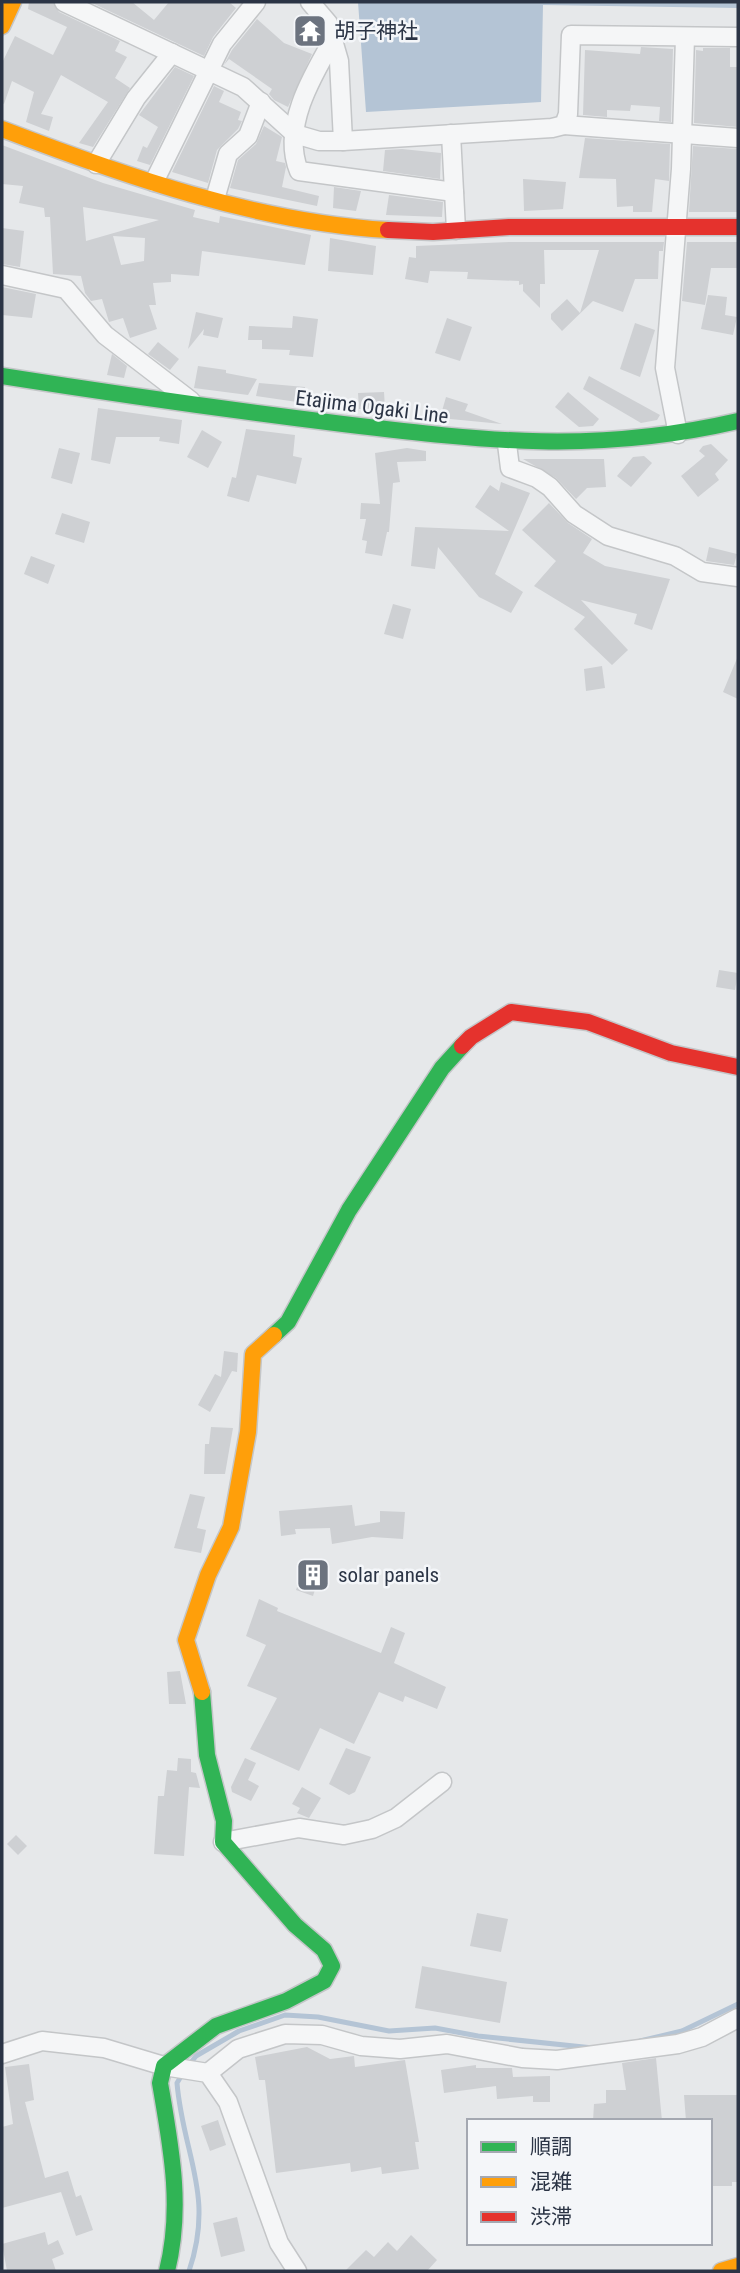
<svg xmlns="http://www.w3.org/2000/svg" width="740" height="2273" viewBox="0 0 740 2273" font-family="'Roboto Condensed','Noto Sans JP',sans-serif">
	<style>
		.water { fill: #b4c4d5 }
		.lines { fill: none; stroke-linecap: round; stroke-linejoin: round }
		.stream { stroke: #b4c4d5; stroke-width: 5 }
		.building { fill: #ced0d3; fill-rule: evenodd }
		.street-casing { stroke: #c4c6c8; stroke-width: 21 }
		.fast-casing { stroke: #c4c6c8; stroke-width: 19 }
		.slow-casing { stroke: #c4c6c8; stroke-width: 19 }
		.jam-casing { stroke: #c4c6c8; stroke-width: 19 }
		.street { stroke: #f5f6f7; stroke-width: 18 }
		.fast { stroke: #30b455; stroke-width: 16 }
		.slow { stroke: #ff9f0a; stroke-width: 16 }
		.jam { stroke: #e5322d; stroke-width: 16 }
		.labels { text-anchor: middle; dominant-baseline: central; stroke-width: 5; stroke-linejoin: round; paint-order: stroke }
		.poi-label { font-size: 21px; fill: #2b3445; stroke: #f4f6f9; text-anchor: start }
		.street-label { font-size: 21px; fill: #2b3445; stroke: #f4f6f9 }
	</style>
	<rect width="100%" height="100%" fill="#e6e8ea"/>
	<path class="water" d="M358,2h380v6l-195,-3 -2,97 -175,10z"/>
	<g class="lines">
		<g class="stream">
			<path d="M640,2041l42,-10 56,-27"/>
			<path d="M189,2065l7,-9 43,-25 46,-16 33,2 71,14 46,-3 43,8 115,12"/>
			<path d="M183,2073l-6,10c6,72 38,112 12,188"/>
		</g>
	</g>
	<g class="building">
		<path d="M29,2h24l6,10 61,29 -5,10 12,6 -12,21 15,10 -37,59 -14,-4 29,-41 -47,-27 -20,39 12,3 -4,14 -23,-9 8,-30 -22,-11 -8,23 -2,-1v-40l13,-27 38,19 14,-28 -39,-18z"/>
		<path d="M90,2h42l22,18 15,-18h60l7,6 -23,29 -9,19z"/>
		<path d="M257,19l27,24 28,11 -24,53 -14,-7 -5,-6 3,-5 -43,-30 -5,6 8,-15z"/>
		<path d="M641,47l32,2 -2,73 -12,-1 1,-14 -29,-2 -1,6 -23,-1v7l-24,-2 2,-65 55,4z"/>
		<path d="M703,48h27v19h8v60l-44,-4 2,-73 7,1z"/>
		<path d="M175,67l19,9 -44,89 -13,-4 6,-15 4,2 11,-21 -19,-12z"/>
		<path d="M214,86l10,5 -5,11 22,10 -3,8 4,1 -4,8 -21,21 -9,33 -36,-11z"/>
		<path d="M264,126l18,11 -6,24 9,2 1,4 -4,20 37,9 -2,10 -87,-18 8,-28 18,-16z"/>
		<path d="M585,138l85,6 -1,37 -14,-2 -3,33h-19v-6l-16,1 -1,-28 -37,-1z"/>
		<path d="M2,145l101,38 92,27 -2,7 26,6 1,-7 91,19 -6,30 -103,-14 -3,25 -28,-2v8l-18,1 3,22h-7l8,24 -27,9 -7,-20 -14,4 -7,-23 -11,2 -6,-8 -4,-17 -28,-2 -3,-57h-5l-1,-9 -25,-5 4,-17 -21,-2zM83,207l76,13 -73,21zM113,236l32,2 -1,23 -23,4z"/>
		<path d="M693,146l45,3v63h-49z"/>
		<path d="M402,149l39,4 -1,26 -57,-8 2,-21z"/>
		<path d="M523,179l43,3 -3,27 -39,2z"/>
		<path d="M334,187l27,4 -5,20 -23,-3z"/>
		<path d="M389,195l54,7 -1,15 -56,-2z"/>
		<path d="M2,228l22,3 -4,36 -18,-3z"/>
		<path d="M330,238l46,8 -3,29 -45,-4z"/>
		<path d="M509,242h155l-1,9h-4l-1,28h-23l-12,33 -30,-11 -31,30 -11,-12v-5l16,-15 13,14 19,-63h-55l1,34h-5v24l-17,-17v-7l-4,1v-4l-52,-2 1,-7 -38,-1 -2,12 -23,-4 4,-22 7,1v-12z"/>
		<path d="M687,242h51v26h-27l-6,37 -23,-4z"/>
		<path d="M2,287l34,7 -4,24 -30,-3z"/>
		<path d="M708,295l19,2 -2,18 12,2 -4,18 -32,-6z"/>
		<path d="M196,312l27,6 -5,20 -15,-3 1,-6 -16,20z"/>
		<path d="M293,316l25,3 -5,38 -24,-2 1,-5 -28,-1v-9h-14l1,-14 43,2z"/>
		<path d="M447,318l25,9 -12,34 -25,-8z"/>
		<path d="M635,323l20,7 -15,47 -20,-8z"/>
		<path d="M158,342l21,17 -9,11 -22,-16z"/>
		<path d="M112,354l15,12 -3,12 -17,-3z"/>
		<path d="M198,366l28,4v3l31,6 -9,16 -54,-7z"/>
		<path d="M589,376l71,39 -3,5 -16,3 -58,-34z"/>
		<path d="M259,383l46,4 -1,16 -48,-7z"/>
		<path d="M384,392l1,17h-26l-1,-16z"/>
		<path d="M568,392l31,27 -6,7 -14,1 -24,-20z"/>
		<path d="M446,397l22,7 -3,7 37,13 -62,-6z"/>
		<path d="M98,408l84,12 -3,24 -20,-3 1,-4h-44l-6,27 -19,-4z"/>
		<path d="M246,429l49,6 -2,21 9,2 -6,26 -39,-9 -8,27 -22,-6 5,-19 4,1z"/>
		<path d="M202,430l20,12 -14,26 -21,-11z"/>
		<path d="M711,444l17,16 -13,14 4,6 -21,17 -17,-21 24,-20 -6,-5 4,-5z"/>
		<path d="M59,448l21,5 -8,31 -21,-6z"/>
		<path d="M407,448l19,3v10l-29,1 3,20 -7,1 -4,49h-2l-5,24 -17,-3 2,-12 -5,-1 4,-21h-6l1,-16 19,1 -5,-51z"/>
		<path d="M644,456l8,7 -21,24 -14,-11 16,-19z"/>
		<path d="M523,459h81l2,28 -19,1 -11,11 -20,-21z"/>
		<path d="M501,482l29,11 -35,81 28,18 -12,21 -32,-16 -41,-50 -3,22 -24,-3 4,-39 94,4 -34,-24 15,-22 9,6z"/>
		<path d="M549,503l19,20 24,16 -9,14 22,13 65,13 -18,51 -18,-6 3,-10 -56,-14 47,50 -16,15 -38,-36 11,-12 -51,-31 22,-25 -34,-31z"/>
		<path d="M62,513l28,9 -6,21 -29,-9z"/>
		<path d="M709,547l28,7 -3,11 -28,-4z"/>
		<path d="M31,556l24,9 -7,19 -24,-10z"/>
		<path d="M393,604l18,5 -8,30 -19,-5z"/>
		<path d="M738,656v43l-15,-7z"/>
		<path d="M602,666l3,22 -19,3 -2,-22z"/>
		<path d="M719,970l19,3 -3,17 -19,-3z"/>
		<path d="M224,1351l14,2 -1,19 -5,-1 -22,41 -12,-7 17,-31 6,3z"/>
		<path d="M211,1427l22,1 -8,46h-21l1,-30h4z"/>
		<path d="M190,1494l15,3 -8,31 9,2 -5,23 -27,-5z"/>
		<path d="M352,1505l3,21 25,-4v-11l25,1 -2,27 -31,-2 -40,7 -2,-16 -35,1 1,5 -15,2 -2,-25z"/>
		<path d="M306,1562l21,8 -4,12 -5,-2 -5,16 -17,-6z"/>
		<path d="M259,1599l19,9 -1,3 104,42 10,-26 14,6 -11,30 52,24 -9,22 -32,-13 -2,6 -24,-10 -25,52 -34,-16 -21,43 -49,-22 27,-51 -30,-12 19,-41 -20,-9z"/>
		<path d="M180,1671l6,33h-17l-2,-32z"/>
		<path d="M346,1748l25,9 -16,35 -6,3 -20,-11z"/>
		<path d="M178,1758l13,1v13l5,1 4,15 -11,-1 -5,69 -30,-2 4,-58h6l3,-26 10,1z"/>
		<path d="M245,1758l11,5 -8,17 11,6 -8,15 -19,-9 -1,-5z"/>
		<path d="M302,1787l19,11 -12,20 -12,-5 3,-5 -8,-4z"/>
		<path d="M16,1835l11,11 -9,9 -11,-11z"/>
		<path d="M477,1913l31,6 -7,33 -31,-6z"/>
		<path d="M422,1966l85,16 -7,41 -85,-15z"/>
		<path d="M307,2047l23,12 24,-3 1,11 50,-7 14,82h-4l4,27 -37,5 -1,-7 -30,5 -1,-9 -74,10 -11,-93h-6l-4,-23z"/>
		<path d="M656,2058l6,63h-69l1,-17 12,-1v-13h20l-4,-27z"/>
		<path d="M29,2064l5,36 -9,2 20,76 23,-7 8,26 5,-2 12,35 -17,6 -15,-44 -59,16v-81l11,-3 -8,-57z"/>
		<path d="M476,2065v3h36l1,9 37,-1v26h-17v-6l-36,3 -1,-13 -52,7 -3,-23z"/>
		<path d="M684,2095h54v87h-6v4h-22v-65h-24z"/>
		<path d="M218,2120l8,25 -16,6 -9,-25z"/>
		<path d="M237,2217l8,34 -24,6 -8,-34z"/>
		<path d="M45,2232l3,13 10,-5 6,14 -12,5 4,12h-49l-5,-27z"/>
		<path d="M411,2235l26,25 -10,11h-82l21,-21 8,7 14,-15 9,9z"/>
	</g>
	<g class="lines">
		<defs>
			<g id="street">
				<path d="M64,2l179,85 52,47 24,7h24l-4,-80 -11,-38 -18,-21"/>
				<path d="M333,40c-21,36 -52,88 -34,131l155,21"/>
				<path d="M564,125l174,13"/>
				<path d="M451,134l5,96"/>
				<path d="M343,141l209,-13 12,-3 4,-11 3,-79 167,2"/>
				<path d="M96,164l40,-66 36,-45"/>
				<path d="M154,182l68,-138 34,-42"/>
				<path d="M215,199l13,-45 20,-18 13,-34"/>
				<path d="M2,275l64,14 39,46 86,66"/>
				<path d="M678,434l-13,-66 16,-199 4,-132"/>
				<path d="M507,444l3,24 27,10 13,9 24,27 34,22 67,20 27,16 36,5"/>
				<path d="M223,1842l76,-14 45,7 28,-6 24,-11 46,-36"/>
				<path d="M2,2054l40,-13 62,7 60,18 44,7 20,29 51,141 18,28"/>
				<path d="M208,2073l30,-24 47,-15 37,1 39,11 39,3 47,-5 75,14 35,2 121,-16 24,-7 36,-19"/>
			</g>
			<g id="fast">
				<path d="M2,376c114,18 227,34 341,48 143,17 253,30 395,-3"/>
				<path d="M274,1335l14,-13 61,-112 93,-142 20,-22"/>
				<path d="M167,2271c16,-64 4,-124 -7,-188l4,-17 52,-40 70,-25 38,-20 8,-15 -8,-16 -29,-25 -72,-83 1,-21 -17,-66 -5,-63"/>
			</g>
			<g id="slow">
				<path d="M2,26l11,-24"/>
				<path d="M2,129c123,47 253,93 386,101"/>
				<path d="M202,1692l-16,-52 22,-65 23,-48 17,-95 5,-78 21,-19"/>
				<path d="M721,2271l17,-5"/>
			</g>
			<g id="jam">
				<path d="M388,230l45,2 76,-5h229"/>
				<path d="M462,1046l9,-9 40,-25 77,10 83,31 67,14"/>
			</g>
		</defs>
		<use href="#street" class="street-casing"/>
		<use href="#fast" class="fast-casing"/>
		<use href="#slow" class="slow-casing"/>
		<use href="#jam" class="jam-casing"/>
		<use href="#street" class="street"/>
		<use href="#fast" class="fast"/>
		<use href="#slow" class="slow"/>
		<use href="#jam" class="jam"/>
	</g>
	<defs>
		<symbol id="temple-square" viewBox="-11 -11 22 22"><rect x="-9" y="-9" width="18" height="18" rx="4" fill="#6c737f" stroke="#f4f6f9"/><path d="M0-6L5-2H3V0L6.5 2.5H4V6H1.5V3h-3V6H-4V2.5H-6.5L-3 0V-2H-5Z" fill="#fff"/></symbol>
		<symbol id="building-square" viewBox="-11 -11 22 22"><rect x="-9" y="-9" width="18" height="18" rx="4" fill="#6c737f" stroke="#f4f6f9"/><path d="M-4-6H4V6H1V3H-1V6H-4ZM-2.5-4.3h1.7v1.8h-1.7ZM.8-4.3h1.7v1.8H.8ZM-2.5-1h1.7V.8h-1.7ZM.8-1h1.7V.8H.8Z" fill="#fff"/></symbol>
	</defs>
	<g fill-rule="evenodd">
		<use href="#temple-square" x="291" y="12" width="38" height="38"/>
		<use href="#building-square" x="294" y="1556" width="38" height="38"/>
	</g>
	<g class="labels">
		<g class="poi-label">
			<text x="334" y="31">胡子神社</text>
			<text x="338" y="1575">solar panels</text>
		</g>
		<g class="street-label">
			<text transform="translate(372 407) rotate(7)">Etajima Ogaki Line</text>
		</g>
	</g>
	<rect width="740" height="2273" fill="none" stroke="#2b3445" stroke-width="7"/>
	<rect x="467" y="2119" width="245" height="126" fill="#f4f6f9" stroke="#a4a8b1" stroke-width="2"/>
	<rect x="481" y="2142" width="35" height="10" fill="#30b455" stroke="#a4a8b1" stroke-width="2"/>
	<text x="530" y="2154" font-size="21" fill="#2b3445">順調</text>
	<rect x="481" y="2177" width="35" height="10" fill="#ff9f0a" stroke="#a4a8b1" stroke-width="2"/>
	<text x="530" y="2189" font-size="21" fill="#2b3445">混雑</text>
	<rect x="481" y="2212" width="35" height="10" fill="#e5322d" stroke="#a4a8b1" stroke-width="2"/>
	<text x="530" y="2224" font-size="21" fill="#2b3445">渋滞</text>
</svg>
